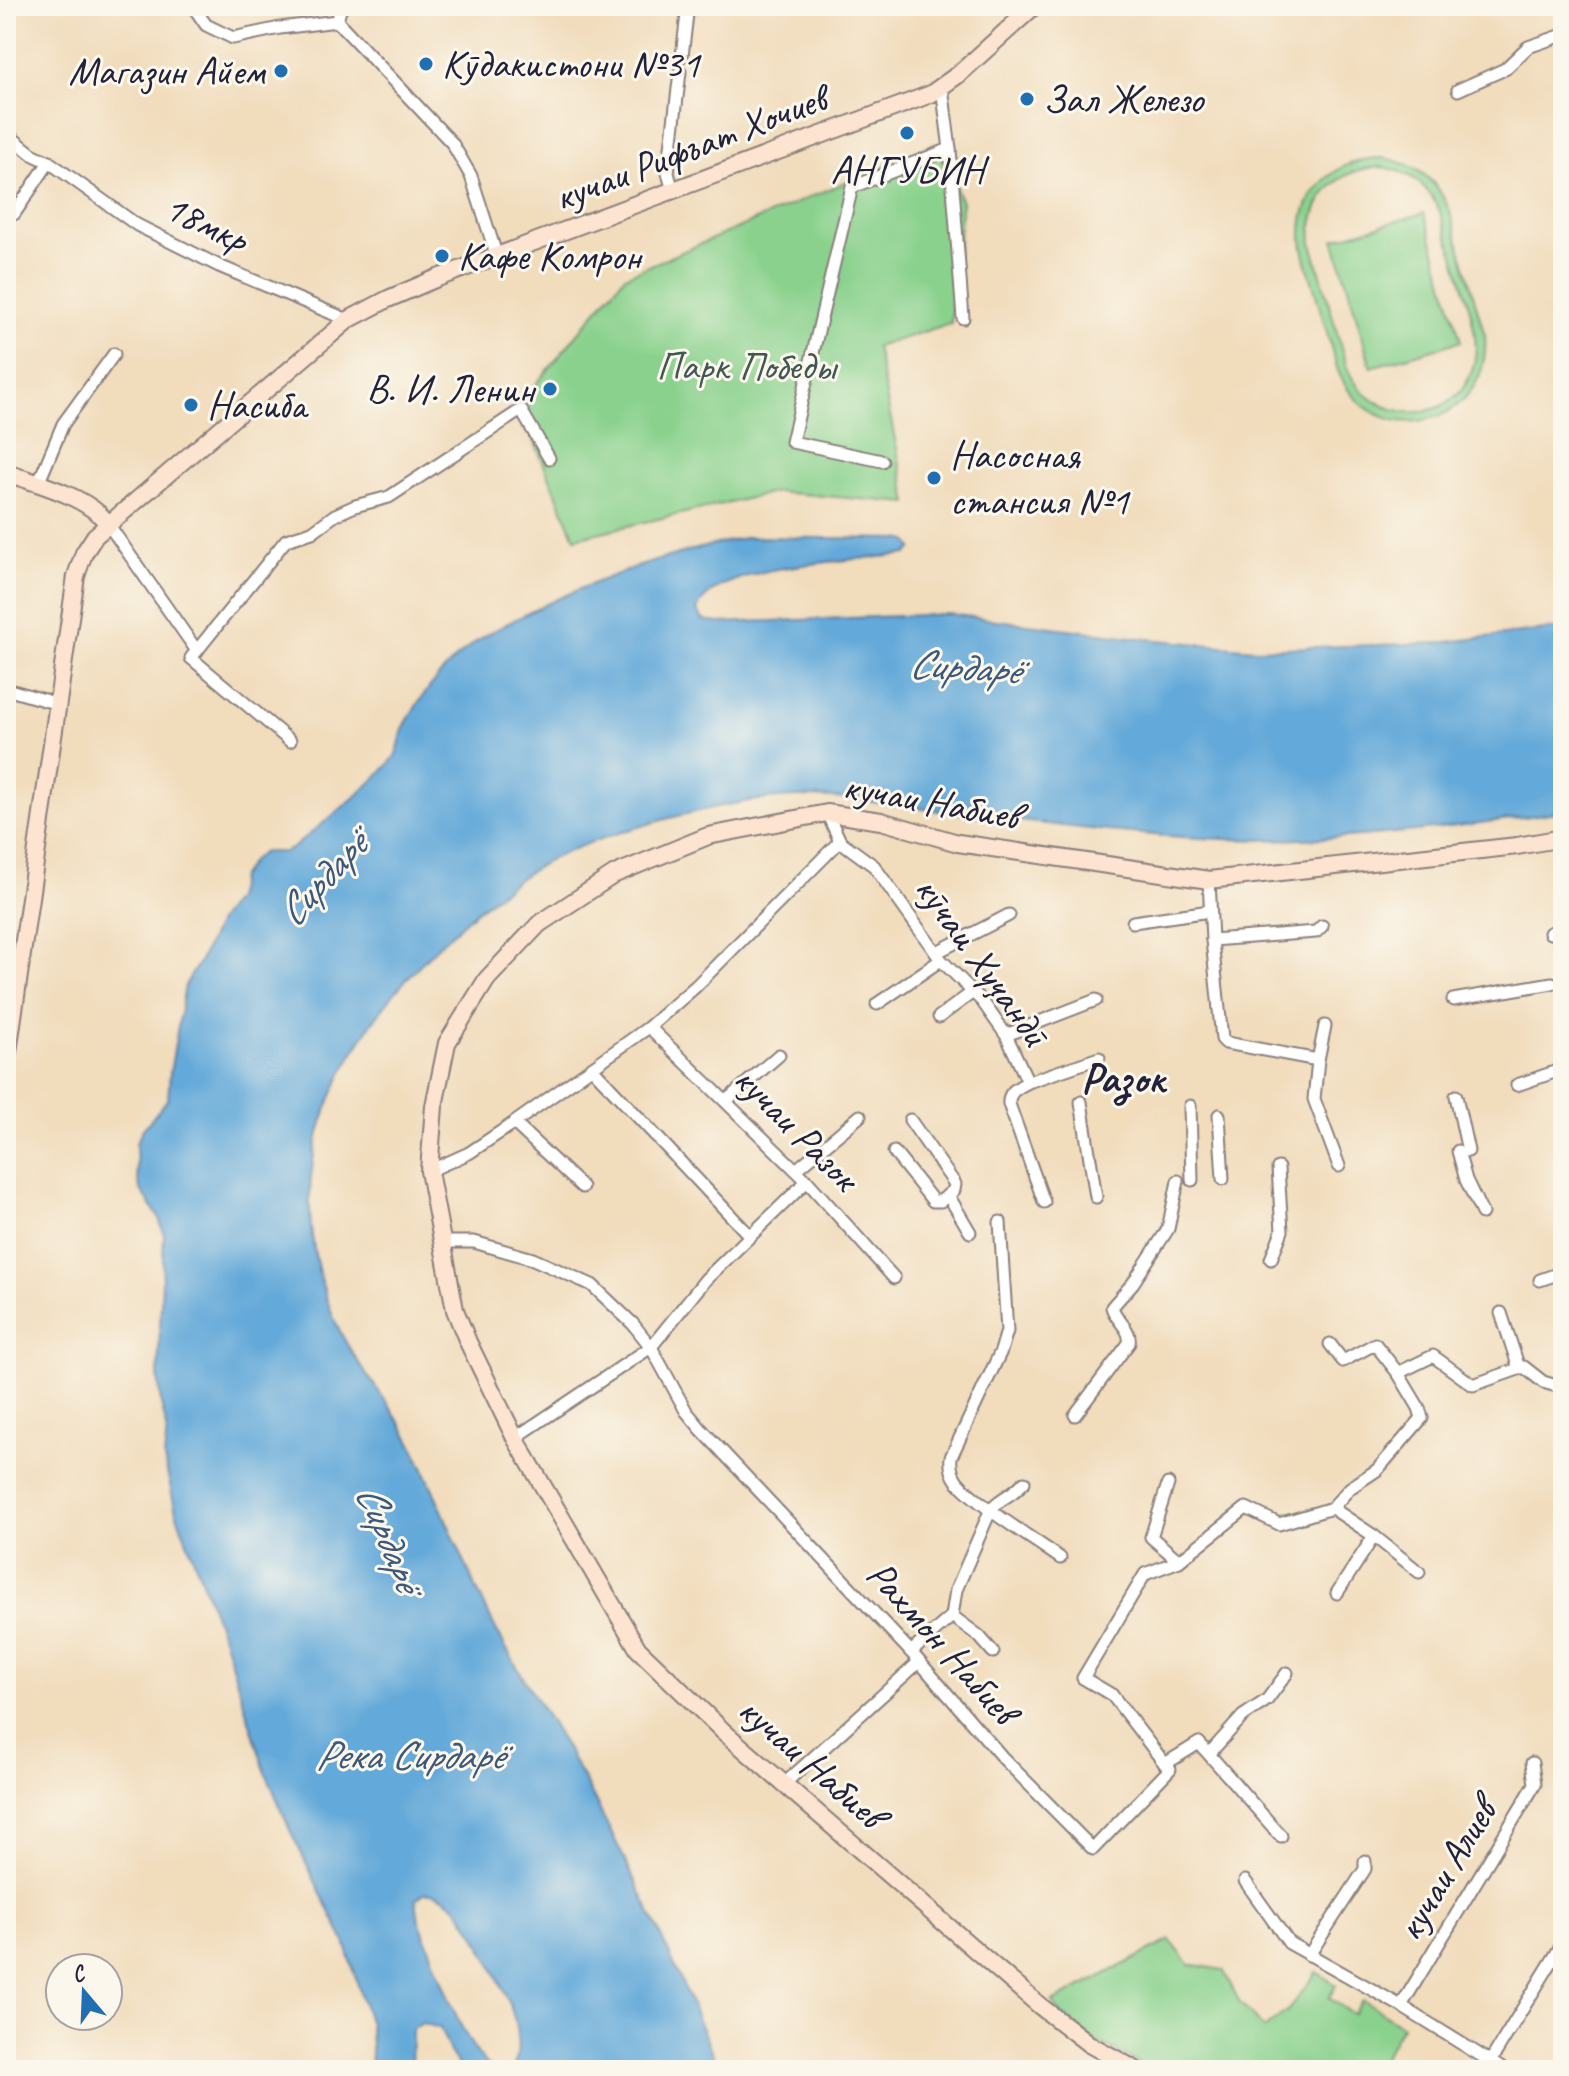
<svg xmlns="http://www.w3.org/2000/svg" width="1569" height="2076" viewBox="0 0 1569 2076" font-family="Caveat,sans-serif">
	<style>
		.green { fill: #8ad18d; stroke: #567a64; stroke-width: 2; fill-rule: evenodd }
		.water { fill: #63a9d9; stroke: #42668a; stroke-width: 2 }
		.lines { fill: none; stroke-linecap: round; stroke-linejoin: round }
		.street-casing { stroke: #8a7f7c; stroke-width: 15 }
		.secondary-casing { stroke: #8a7f7c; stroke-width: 20 }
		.street { stroke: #fff; stroke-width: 11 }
		.secondary { stroke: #fde4d1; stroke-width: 16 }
		.poi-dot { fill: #1f6fb2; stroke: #fbf7ec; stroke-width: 3 }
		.labels { text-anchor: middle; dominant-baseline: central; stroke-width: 6; stroke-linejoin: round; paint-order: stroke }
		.poi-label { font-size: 40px; fill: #22223b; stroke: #fbf7ec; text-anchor: start }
		.street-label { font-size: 40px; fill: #22223b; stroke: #fbf7ec }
		.park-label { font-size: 40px; fill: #415754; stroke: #fbf7ec }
		.water-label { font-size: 42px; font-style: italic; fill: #3c587a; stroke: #fbf7ec }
		.neighbourhood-label { font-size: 42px; font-weight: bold; fill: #22223b; stroke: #fbf7ec }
	</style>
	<rect width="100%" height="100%" fill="#fbf7ec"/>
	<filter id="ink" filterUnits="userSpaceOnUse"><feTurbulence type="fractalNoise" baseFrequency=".0125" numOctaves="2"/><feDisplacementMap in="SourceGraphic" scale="16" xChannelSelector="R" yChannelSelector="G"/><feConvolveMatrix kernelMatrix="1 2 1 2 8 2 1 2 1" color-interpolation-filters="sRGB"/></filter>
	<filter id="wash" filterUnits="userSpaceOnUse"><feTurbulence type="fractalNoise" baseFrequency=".006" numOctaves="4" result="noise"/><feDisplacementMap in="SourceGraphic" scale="32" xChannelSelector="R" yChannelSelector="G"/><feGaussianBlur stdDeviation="1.8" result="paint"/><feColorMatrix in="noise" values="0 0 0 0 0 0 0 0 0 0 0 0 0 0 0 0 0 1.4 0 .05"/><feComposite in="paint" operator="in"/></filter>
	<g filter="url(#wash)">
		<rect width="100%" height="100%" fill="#f1dcbc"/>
		<g class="green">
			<path d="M935,144l27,58 -11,121 -75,24 32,156 -132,-11 -201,46 -56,-133 106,-129z"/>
			<path d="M1382,158c33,4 57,23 68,54l35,124c7,93 -115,120 -148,32 -8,-28 -16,-56 -24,-84 -5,-16 -11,-32 -11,-49 -1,-46 37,-77 80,-77zM1381,167c30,4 50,20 60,48 10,34 40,112 34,143 -11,71 -105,71 -129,7l-34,-122c-4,-43 26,-75 69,-76z"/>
			<path d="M1424,213l37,128 -90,26 -37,-128z"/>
			<path d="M1170,1940l19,24 34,6 17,33 24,26 25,-20 28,-37 19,13 -7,13 24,16 10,-14 39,26 -20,33 5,11h-235l-57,-29 -35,-28 -7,-11z"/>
		</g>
		<path class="water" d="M749,537l151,2 8,2 5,7 -6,6c-44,7 -194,8 -210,56l6,10 15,3 231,-9 198,25 107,10 183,-6 126,-15v183c-120,19 -243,34 -364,27 -89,-5 -179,-17 -267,-28 -45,-6 -89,-14 -134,-13 -45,1 -89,11 -132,22 -35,10 -70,20 -104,35 -64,29 -150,111 -190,169 -63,93 -81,180 -41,288 19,51 59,87 82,135 30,62 54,128 86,189 29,54 64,104 92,158 47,90 90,183 128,277h-208c10,-12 7,-33 4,-48 -4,-22 -46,-106 -63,-119 -8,-7 -18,-11 -28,-10l-8,7 3,21c14,32 46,140 78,149h-35l-12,-18 -10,-24 -18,-5 -10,7 -1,40h-39l-2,-45 -25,-83 -55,-112 -26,-62 -39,-125 -49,-131 -12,-53 3,-31 -6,-24 -3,-30 6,-140 -5,-16 -19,-30 -3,-14 -1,-31 7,-14 25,-30 2,-26 15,-88 16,-26 18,-39 16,-21 5,-21 12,-18 12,-8h21l8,-4c30,-26 77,-60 100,-89 8,-10 6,-23 12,-34 14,-26 35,-53 57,-72 20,-18 45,-29 68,-41 70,-35 142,-60 219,-75z"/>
	</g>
	<g filter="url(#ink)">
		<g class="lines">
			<defs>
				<g id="street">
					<path d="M193,6l13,19 27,13 47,-10 57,-7 115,122 19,33 26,81"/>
					<path d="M337,21l3,-11 4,-4"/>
					<path d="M682,56l6,-50"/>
					<path d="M1458,90l47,-21 23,-22 35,-12"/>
					<path d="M6,133l26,21 17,8 88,63 82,41 129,54"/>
					<path d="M950,149l13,169"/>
					<path d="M673,191l-5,-18 12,-101"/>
					<path d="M14,214l35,-52"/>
					<path d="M882,461l-90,-19 60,-255 98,-38 -8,-62"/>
					<path d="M38,484l25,-60 51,-70"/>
					<path d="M108,524l89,127"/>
					<path d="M6,689l52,15"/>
					<path d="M290,741l-99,-83 95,-118 26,-8 23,-17 20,-9 34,-9 132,-87 28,48"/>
					<path d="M827,813l13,28 34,25 67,94 41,41 24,34 22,47c-10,6 -20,9 -19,22l35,98"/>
					<path d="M1209,880l3,60 10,99 4,4 92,17 -4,39 25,67"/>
					<path d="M1133,922l77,-11"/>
					<path d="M1550,933l13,-5"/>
					<path d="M1212,940l104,-8 6,-6"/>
					<path d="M937,952l72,-37"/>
					<path d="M1453,1000l99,-17"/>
					<path d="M877,1004l64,-44"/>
					<path d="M939,1017l34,-25"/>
					<path d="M649,1027l158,154 87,97"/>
					<path d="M1006,1035l90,-35"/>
					<path d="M1318,1060l7,-34"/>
					<path d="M592,1068l158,168"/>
					<path d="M1028,1082l71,-24"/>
					<path d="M1517,1085l46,-16"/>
					<path d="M1456,1096l12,55"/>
					<path d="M726,1101l53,-46"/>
					<path d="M1081,1102l15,95"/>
					<path d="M1190,1106l2,74"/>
					<path d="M1219,1115l4,64"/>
					<path d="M910,1120l45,64 -1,6 -6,5"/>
					<path d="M514,1123l68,64"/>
					<path d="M1458,1151l8,29 16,33"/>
					<path d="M894,1152l39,49h8l7,-6 22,37"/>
					<path d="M796,1170l64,-54"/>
					<path d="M429,1171l40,-18 45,-30 135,-96 47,-41 144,-145"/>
					<path d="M1000,1222l7,109 -6,20 -50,106c-1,9 0,16 6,24 21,25 74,56 103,77"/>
					<path d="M443,1242h31l59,17 59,26 41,39 18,23 35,64 15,18 210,223 91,105 91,92 77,-80 -5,-5"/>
					<path d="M1271,1259l11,-28 -4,-63"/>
					<path d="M1540,1280l23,-8"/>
					<path d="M1501,1313l18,55"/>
					<path d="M1330,1344l13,17 32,-17 23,29"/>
					<path d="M1075,1415l54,-72c3,-14 -14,-23 -17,-36l21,-24 35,-54 10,-48"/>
					<path d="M515,1438l136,-91 55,-68 101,-98"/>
					<path d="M1168,1484l-17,53 28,24"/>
					<path d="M1332,1508l42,28 -37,57"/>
					<path d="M1374,1536l45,36"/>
					<path d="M952,1616l27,20 14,16"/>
					<path d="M911,1652l41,-36 4,-26 35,-81c10,-12 21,-13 33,-27"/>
					<path d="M1209,1754l34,-38 24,-16 20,-27"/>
					<path d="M784,1784l135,-122"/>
					<path d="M1281,1836l-82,-93 -34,21 -53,-69 -29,-17 62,-104 34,-13 67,-53 33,16 53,-16 18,-20 27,-18 45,-52 -3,-10 -21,-35 35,-17 40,29 51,-18 19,15 17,5"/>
					<path d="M1245,1881l44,62 112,63 103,64"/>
					<path d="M1309,1955l56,-86v-8"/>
					<path d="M1401,2006l134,-222 -3,-21"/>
					<path d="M1485,2070l78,-127"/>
				</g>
				<g id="secondary">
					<path d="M6,473c31,10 83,24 102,51"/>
					<path d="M6,1066l70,-490 8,-23 11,-17 253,-216 40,-21 47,-20 496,-185 28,-20 75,-68"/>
					<path d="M1136,2070l-47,-26 -49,-38 -316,-274 -86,-83 -123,-211 -47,-96 -13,-32 -26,-139 5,-65 13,-63 40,-64 52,-55 76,-50 93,-38 119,-23 54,8 77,22 251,37 308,-34 46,-8"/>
				</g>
			</defs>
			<use href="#street" class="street-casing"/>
			<use href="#secondary" class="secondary-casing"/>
			<use href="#street" class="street"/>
			<use href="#secondary" class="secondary"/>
		</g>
	</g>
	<g class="poi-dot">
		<circle cx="426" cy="64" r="8"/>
		<circle cx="281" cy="71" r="8"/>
		<circle cx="1027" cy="99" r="8"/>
		<circle cx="907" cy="133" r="8"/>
		<circle cx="442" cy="256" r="8"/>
		<circle cx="550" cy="389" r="8"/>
		<circle cx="191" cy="405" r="8"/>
		<circle cx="934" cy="478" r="8"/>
	</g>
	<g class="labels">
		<g class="poi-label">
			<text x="442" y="64">Кӯдакистони №31</text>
			<text x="265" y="71" text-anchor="end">Магазин Айем</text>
			<text x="1043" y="99">Зал Железо</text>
			<text x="907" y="170" text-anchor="middle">АНГУБИН</text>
			<text x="458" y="256">Кафе Комрон</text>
			<text x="534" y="389" text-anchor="end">В. И. Ленин</text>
			<text x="207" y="405">Насиба</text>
			<text x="950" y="455">Насосная<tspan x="950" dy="46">стансия №1</tspan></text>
		</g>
		<g class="street-label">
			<text transform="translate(690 148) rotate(-21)">кучаи Рифъат Хочиев</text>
			<text transform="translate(206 223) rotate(26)">18мкр</text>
			<text transform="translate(931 801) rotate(10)">кучаи Набиев</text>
			<text transform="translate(982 961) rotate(54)">кӯчаи Хуҷандӣ</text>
			<text transform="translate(796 1128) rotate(45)">кучаи Разок</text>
			<text transform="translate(942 1642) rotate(48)">Рахмон Набиев</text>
			<text transform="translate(811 1762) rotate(41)">кучаи Набиев</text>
			<text transform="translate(1446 1870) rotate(-59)">кучаи Алиев</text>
		</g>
		<g class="park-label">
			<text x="746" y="366">Парк Победы</text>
		</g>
		<g class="water-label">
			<text transform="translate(964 667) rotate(4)">Сирдарё</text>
			<text transform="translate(322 879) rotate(-47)">Сирдарё</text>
			<text transform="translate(389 1537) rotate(68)">Сирдарё</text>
			<text x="409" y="1755">Река Сирдарё</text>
		</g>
		<g class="neighbourhood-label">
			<text x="1123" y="1078">Разок</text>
		</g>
	</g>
	<rect width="1569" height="2076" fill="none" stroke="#fbf7ec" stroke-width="32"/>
	<g transform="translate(84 1992) rotate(341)"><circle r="38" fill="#fbf7ec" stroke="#a4a2a5" stroke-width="2"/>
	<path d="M0-6L14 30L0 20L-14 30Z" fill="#1f6fb2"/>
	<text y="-12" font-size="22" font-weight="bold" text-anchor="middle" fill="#22223b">С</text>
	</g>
</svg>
